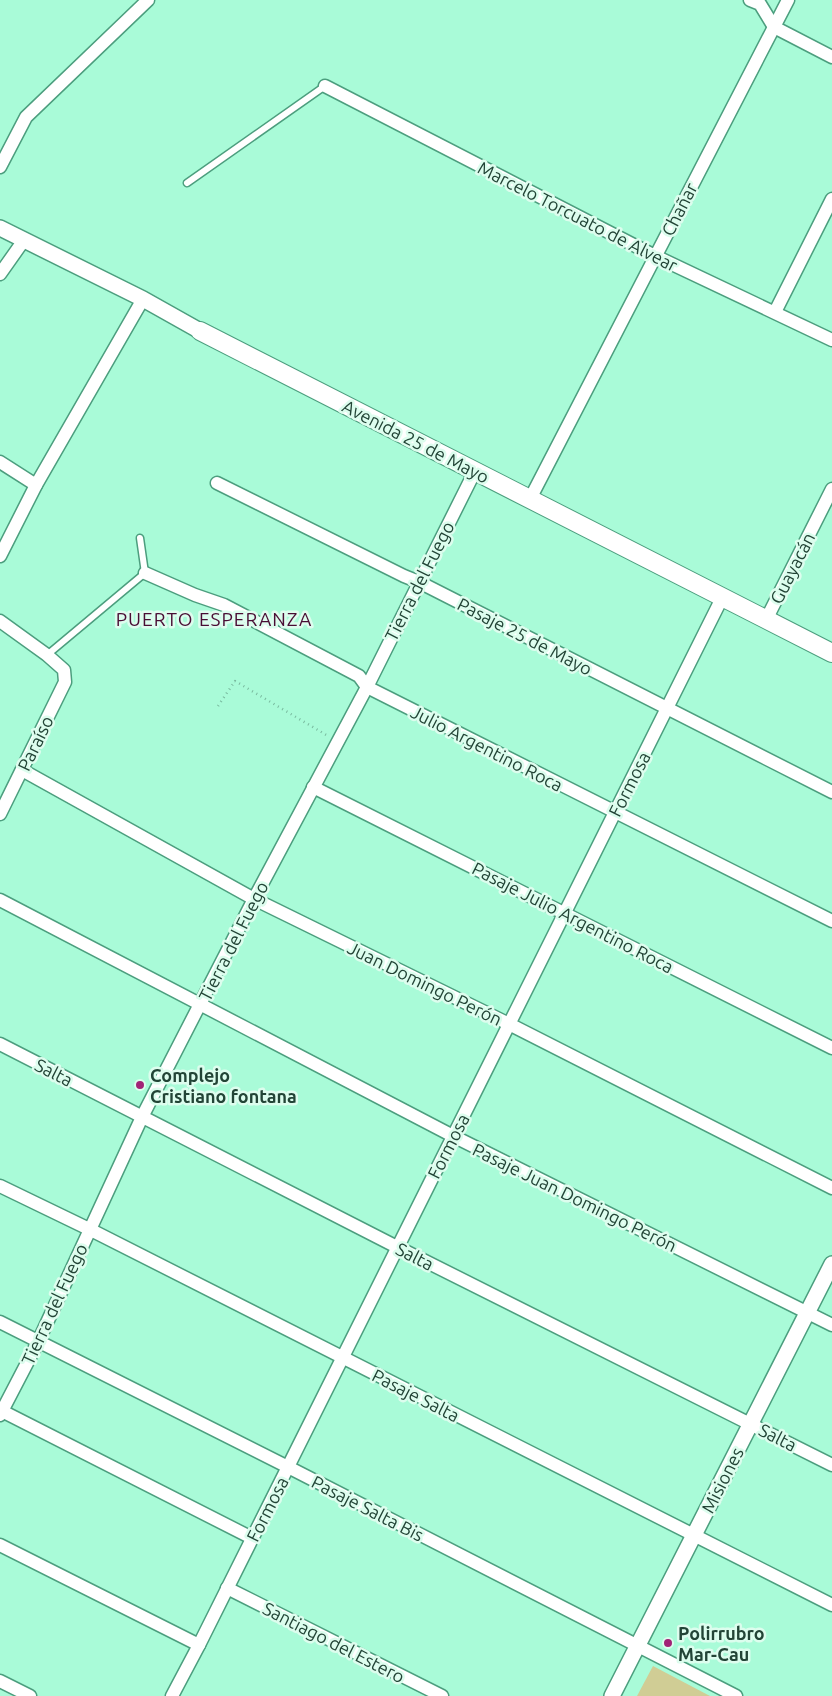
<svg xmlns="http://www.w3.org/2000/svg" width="832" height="1696" viewBox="0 0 832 1696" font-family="Ubuntu,sans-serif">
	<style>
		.green { fill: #d0cd95 }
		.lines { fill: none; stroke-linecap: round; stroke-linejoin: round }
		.service-casing { stroke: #4c9e7e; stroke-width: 9 }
		.minor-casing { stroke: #4c9e7e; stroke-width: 15 }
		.tertiary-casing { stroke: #4c9e7e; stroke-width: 18 }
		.secondary-casing { stroke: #4c9e7e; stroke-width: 20 }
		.path { stroke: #79ba9f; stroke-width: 2.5; stroke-dasharray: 1 4; stroke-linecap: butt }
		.service { stroke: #fff; stroke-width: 6 }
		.minor { stroke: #fff; stroke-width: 12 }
		.tertiary { stroke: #fff; stroke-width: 15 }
		.secondary { stroke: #fff; stroke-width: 18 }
		.poi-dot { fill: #a12376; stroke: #ddfdee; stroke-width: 2 }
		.labels { text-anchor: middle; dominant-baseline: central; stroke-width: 5; stroke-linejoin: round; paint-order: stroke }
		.street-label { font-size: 18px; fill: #224436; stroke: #ddfdee }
		.poi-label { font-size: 18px; font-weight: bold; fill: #224436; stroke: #ddfdee; text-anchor: start }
		.neighbourhood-label { font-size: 19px; letter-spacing: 1px; fill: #490d34; stroke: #ddfdee }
	</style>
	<rect width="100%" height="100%" fill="#a9fbd8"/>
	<path class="green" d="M653,1666l57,30h-73z"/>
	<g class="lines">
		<defs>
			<g id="service">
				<path d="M187,183l138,-97"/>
				<path d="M47,655l98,-82 -5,-35"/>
			</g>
			<g id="minor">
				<path d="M750,0l10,4 14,23 58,30"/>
				<path d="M325,86l330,170 177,84"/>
				<path d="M0,167l26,-50 122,-117"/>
				<path d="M0,274l24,-34"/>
				<path d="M775,312l57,-113"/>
				<path d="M0,462l36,23"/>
				<path d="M217,483l187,93 15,6 413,210"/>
				<path d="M530,499l258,-499"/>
				<path d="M0,556l36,-71 107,-186"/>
				<path d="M145,573l50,22 29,10 135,71 8,11 465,234"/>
				<path d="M766,620l66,-131"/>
				<path d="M0,621l47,34 17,15 1,12 -65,132"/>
				<path d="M22,770l232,129 255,125 323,164"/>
				<path d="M313,787l519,261"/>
				<path d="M0,900l453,236 379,189"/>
				<path d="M0,1044l397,203 435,218"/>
				<path d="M0,1186l89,43 743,376"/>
				<path d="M0,1322l288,145 448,229"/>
				<path d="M0,1410l252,128"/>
				<path d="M0,1415l38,-73 104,-225 112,-218 113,-212 108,-216"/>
				<path d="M0,1545l199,100"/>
				<path d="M227,1588l215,108"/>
				<path d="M0,1681l30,15"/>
				<path d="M172,1696l27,-51 524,-1049"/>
			</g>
			<g id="tertiary">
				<path d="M0,228l143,71 57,32"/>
				<path d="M612,1696l220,-432"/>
			</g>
			<path id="secondary" d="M200,331l632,322"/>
		</defs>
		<use href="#service" class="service-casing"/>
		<use href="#minor" class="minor-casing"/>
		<use href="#tertiary" class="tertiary-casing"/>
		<use href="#secondary" class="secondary-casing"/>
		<path class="path" d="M218,706l17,-25 93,55"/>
		<use href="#service" class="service"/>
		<use href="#minor" class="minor"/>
		<use href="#tertiary" class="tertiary"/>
		<use href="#secondary" class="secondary"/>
	</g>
	<g class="poi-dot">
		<circle cx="140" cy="1085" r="5"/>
		<circle cx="668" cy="1643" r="5"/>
	</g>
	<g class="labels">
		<g class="street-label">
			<text transform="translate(679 209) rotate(-63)">Chañar</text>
			<text transform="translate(578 216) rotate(27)">Marcelo Torcuato de Alvear</text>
			<text transform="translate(416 441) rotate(27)">Avenida 25 de Mayo</text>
			<text transform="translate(792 568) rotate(-63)">Guayacán</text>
			<text transform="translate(419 581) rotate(-63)">Tierra del Fuego</text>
			<text transform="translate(525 636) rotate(27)">Pasaje 25 de Mayo</text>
			<text transform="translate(35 743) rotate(-64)">Paraíso</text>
			<text transform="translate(487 748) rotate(27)">Julio Argentino Roca</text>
			<text transform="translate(629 784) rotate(-63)">Formosa</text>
			<text transform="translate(573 917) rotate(27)">Pasaje Julio Argentino Roca</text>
			<text transform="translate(233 941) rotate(-63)">Tierra del Fuego</text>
			<text transform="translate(425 983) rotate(26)">Juan Domingo Perón</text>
			<text transform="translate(54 1072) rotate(27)">Salta</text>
			<text transform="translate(448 1146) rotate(-63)">Formosa</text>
			<text transform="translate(575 1197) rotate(26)">Pasaje Juan Domingo Perón</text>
			<text transform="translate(415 1256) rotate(27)">Salta</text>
			<text transform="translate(54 1304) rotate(-65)">Tierra del Fuego</text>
			<text transform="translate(416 1395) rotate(27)">Pasaje Salta</text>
			<text transform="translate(778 1437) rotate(27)">Salta</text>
			<text transform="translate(722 1480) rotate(-63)">Misiones</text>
			<text transform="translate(368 1508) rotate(27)">Pasaje Salta Bis</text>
			<text transform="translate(267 1509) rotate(-63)">Formosa</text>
			<text transform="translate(334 1642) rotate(27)">Santiago del Estero</text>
		</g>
		<g class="poi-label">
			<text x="150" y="1075">Complejo<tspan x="150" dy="21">Cristiano fontana</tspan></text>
			<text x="678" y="1633">Polirrubro<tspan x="678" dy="21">Mar-Cau</tspan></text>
		</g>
		<g class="neighbourhood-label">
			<text x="214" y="619">PUERTO ESPERANZA</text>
		</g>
	</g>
</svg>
